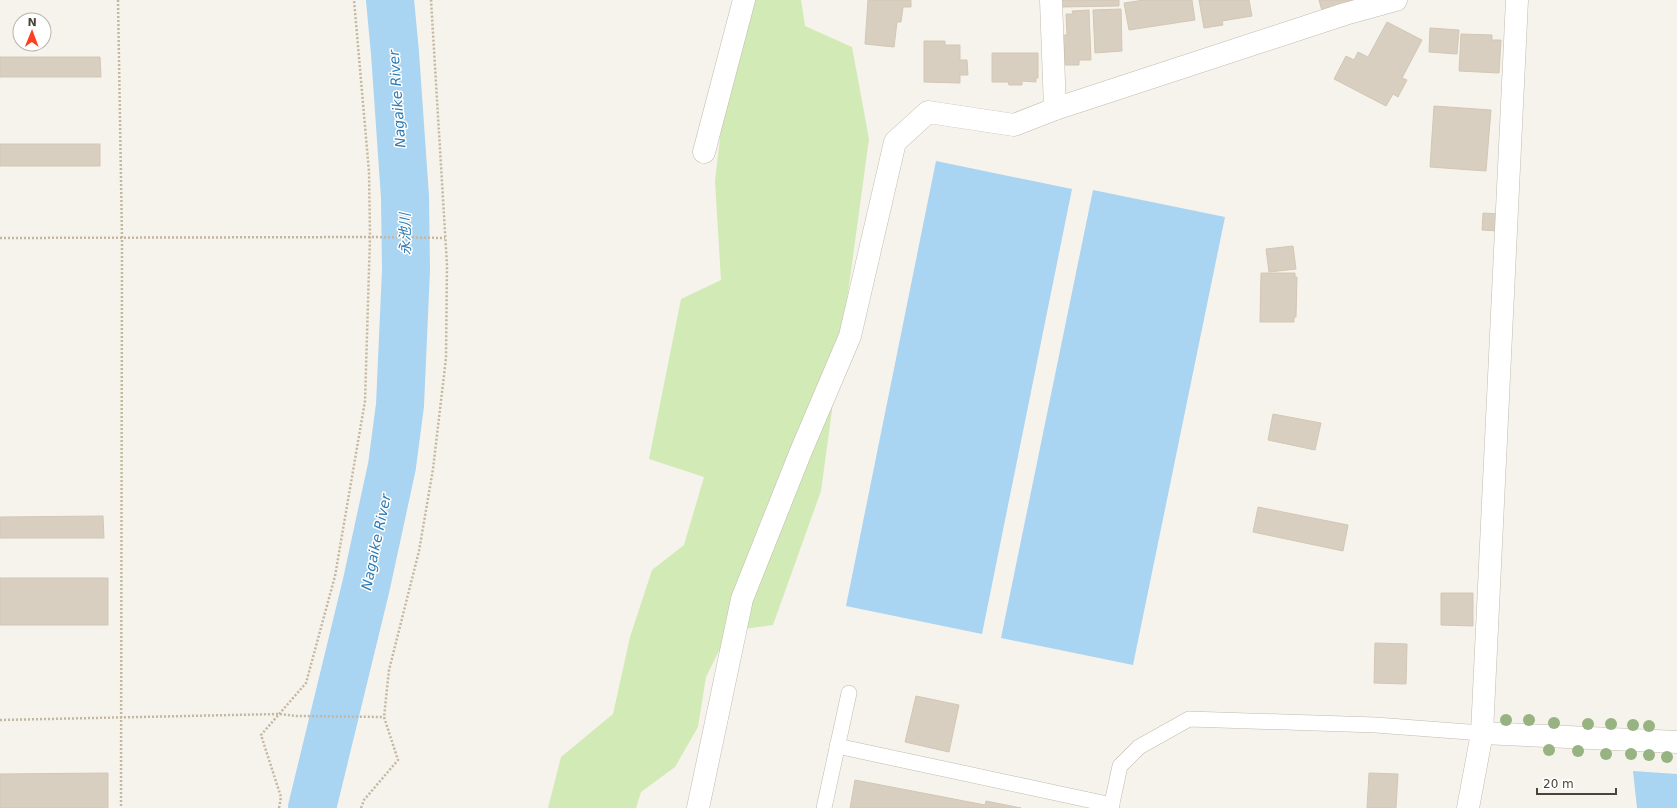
<svg xmlns="http://www.w3.org/2000/svg" width="1677" height="808" viewBox="0 0 1677 808" font-family="'DejaVu Sans','Noto Sans JP',sans-serif">
	<style>
		.green { fill: #d2eab5 }
		.water { fill: #a9d4f2 }
		.lines { fill: none; stroke-linecap: round; stroke-linejoin: round }
		.river { stroke: #a9d4f2; stroke-width: 48 }
		.building { fill: #d8cfc1; stroke: #d3c7b4 }
		.service-casing { stroke: #c2bbae; stroke-width: 16 }
		.minor-casing { stroke: #c2bbae; stroke-width: 23 }
		.path { stroke: #c4b79f; stroke-width: 2.5; stroke-dasharray: 2 2; stroke-linecap: butt }
		.service { stroke: #fff; stroke-width: 15 }
		.minor { stroke: #fff; stroke-width: 22 }
		.tree { fill: #97b381 }
		.labels { text-anchor: middle; dominant-baseline: central; stroke-width: 3; stroke-linejoin: round; paint-order: stroke }
		.water-label { font-size: 14px; font-style: italic; fill: #2e7ab2; stroke: #fff }
	</style>
	<rect width="100%" height="100%" fill="#f6f3ec"/>
	<path class="green" d="M736,0h65l4,26 47,21 17,92 -48,352 -48,134 -44,6 -23,46 -8,50 -23,40 -34,25 -5,16h-88l13,-51 52,-43 17,-77 22,-67 32,-25 20,-68 -55,-18 32,-160 40,-19 -6,-99z"/>
	<g class="water">
		<path d="M936,161l136,28 -90,445 -136,-28z"/>
		<path d="M1093,190l132,27 -92,448 -132,-27z"/>
		<path d="M1633,771l44,3v34h-40z"/>
	</g>
	<g class="lines">
		<path class="river" d="M312,808l54,-222 26,-120 8,-61 6,-135 -1,-73 -10,-144 -5,-53"/>
	</g>
	<g class="building">
		<path d="M868,0h43v7h-8l-2,15h-4l-3,25 -29,-3z"/>
		<path d="M1061,0h58v6l-58,1z"/>
		<path d="M1144,0h48l3,20 -66,10 -5,-27z"/>
		<path d="M1199,0h50l3,16 -30,5 1,4 -19,3z"/>
		<path d="M1319,0h32l1,4 -30,7z"/>
		<path d="M1121,9l1,42 -27,2 -2,-43z"/>
		<path d="M1089,10l2,50h-12v5h-14l-2,-30h4l-1,-21h7l-1,-3z"/>
		<path d="M1387,22l35,18 -20,38 5,2 -9,17 -5,-3 -7,12 -52,-27 12,-23 8,4 4,-8 10,5z"/>
		<path d="M1430,28l29,2 -2,24 -28,-2z"/>
		<path d="M1461,34l31,1v5h9l-2,33 -40,-2z"/>
		<path d="M924,41h21v4h15v15h7l1,15h-8v8l-36,-1z"/>
		<path d="M992,53h46v25h-2v4l-14,-1v4h-13l-1,-3h-16z"/>
		<path d="M0,57h100l1,20h-101z"/>
		<path d="M1434,106l57,4 -5,61 -56,-4z"/>
		<rect x="0" y="144" width="100" height="22"/>
		<path d="M1483,213l17,1 -1,17 -17,-1z"/>
		<path d="M1293,246l3,23 -27,3 -3,-23z"/>
		<path d="M1261,273h34v4h2l-1,40h-2v5h-34z"/>
		<path d="M1273,414l48,9 -6,27 -47,-10z"/>
		<path d="M1258,507l90,18 -5,26 -90,-19z"/>
		<path d="M103,516l1,22h-104v-21z"/>
		<rect x="0" y="578" width="108" height="47"/>
		<path d="M1441,593h32v33l-32,-1z"/>
		<path d="M1375,643l32,1 -1,40 -32,-1z"/>
		<path d="M916,696l43,9 -10,47 -44,-10z"/>
		<path d="M108,773v35h-108v-34z"/>
		<path d="M1369,773l29,1 -2,34h-29z"/>
		<path d="M855,780l130,25 1,-4 35,7h-171z"/>
	</g>
	<g class="lines">
		<defs>
			<g id="service">
				<path d="M837,746l275,59"/>
				<path d="M824,808l25,-115"/>
				<path d="M1111,808l9,-42 19,-19 50,-28 187,6 106,8"/>
			</g>
			<g id="minor">
				<path d="M1051,0l4,109"/>
				<path d="M704,152l40,-152"/>
				<path d="M1482,733l195,9"/>
				<path d="M698,808l44,-209 59,-148 49,-115 45,-194 33,-30 86,13 41,-16 290,-95 51,-14"/>
				<path d="M1468,808l14,-75 35,-733"/>
			</g>
		</defs>
		<use href="#service" class="service-casing"/>
		<use href="#minor" class="minor-casing"/>
		<g class="path">
			<path d="M118,0l4,238 -1,570"/>
			<path d="M0,238l370,-1 75,1"/>
			<path d="M0,720l279,-6 18,2 87,1"/>
			<path d="M279,808l2,-11 -20,-62 45,-52 29,-107 30,-175 5,-164 -1,-65 -15,-172"/>
			<path d="M361,808l3,-8 34,-40 -14,-43 5,-47 30,-119 14,-82 13,-111 1,-93 -16,-265"/>
		</g>
		<use href="#service" class="service"/>
		<use href="#minor" class="minor"/>
	</g>
	<g class="tree">
		<circle cx="1506" cy="720" r="6"/>
		<circle cx="1529" cy="720" r="6"/>
		<circle cx="1554" cy="723" r="6"/>
		<circle cx="1588" cy="724" r="6"/>
		<circle cx="1611" cy="724" r="6"/>
		<circle cx="1633" cy="725" r="6"/>
		<circle cx="1649" cy="726" r="6"/>
		<circle cx="1549" cy="750" r="6"/>
		<circle cx="1578" cy="751" r="6"/>
		<circle cx="1606" cy="754" r="6"/>
		<circle cx="1631" cy="754" r="6"/>
		<circle cx="1649" cy="755" r="6"/>
		<circle cx="1667" cy="757" r="6"/>
	</g>
	<g class="labels">
		<g class="water-label">
			<text transform="translate(397 99) rotate(-94)">Nagaike River</text>
			<text transform="translate(405 234) rotate(-91)">永池川</text>
			<text transform="translate(376 542) rotate(-78)">Nagaike River</text>
		</g>
	</g>
	<g transform="translate(32 32) rotate(1)"><circle r="19" fill="#ffffff" stroke="#b7b4b0"/>
	<path d="M0-3L7 15L0 10L-7 15Z" fill="#fc3f1d"/>
	<text y="-6" font-size="11" font-weight="bold" text-anchor="middle" fill="#4b4439">N</text>
	</g>
	<path d="M1537 788v6h79v-6" fill="none" stroke="#4b4439" stroke-width="2"/>
	<text x="1543" y="788" font-size="12" fill="#4b4439" stroke="#ffffff" stroke-width="3" paint-order="stroke">20 m</text>
</svg>
